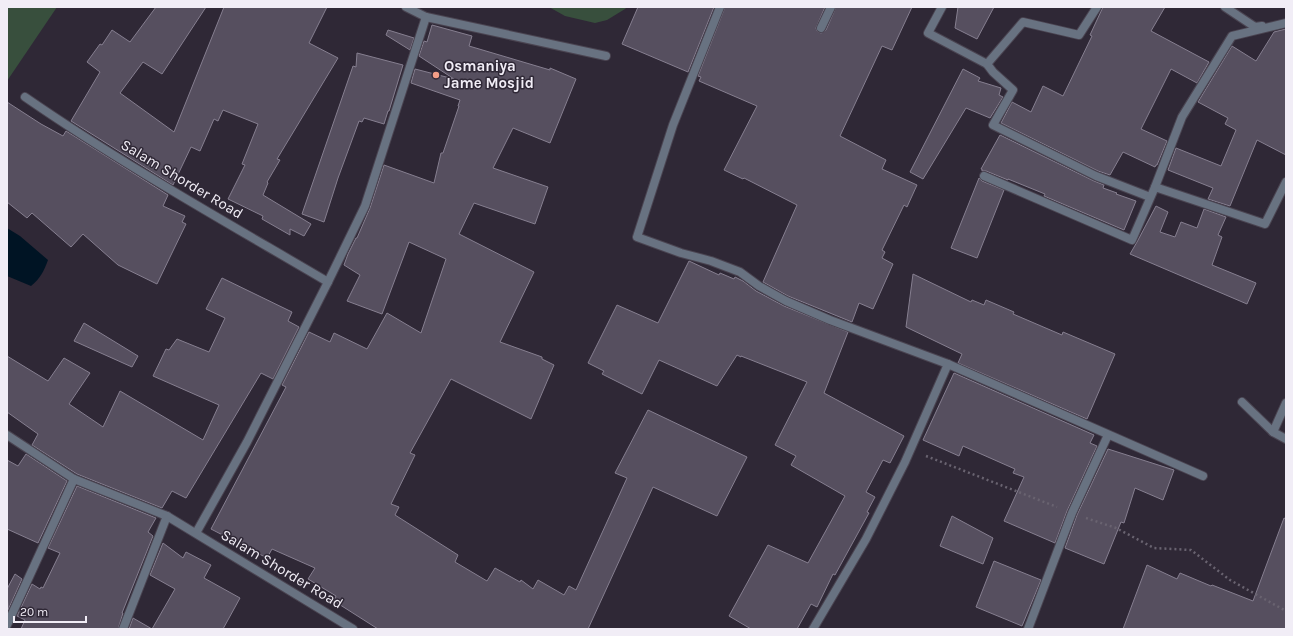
<svg xmlns="http://www.w3.org/2000/svg" width="1293" height="636" viewBox="0 0 1293 636" font-family="Karla,sans-serif">
	<style>
		.green { fill: #384f3d }
		.water { fill: #001424 }
		.building { fill: #564f5f; stroke: #867f90 }
		.lines { fill: none; stroke-linecap: round; stroke-linejoin: round }
		.minor-casing { stroke: #4a4451; stroke-width: 10 }
		.path { stroke: #696370; stroke-width: 2.5; stroke-dasharray: 2 3; stroke-linecap: butt }
		.minor { stroke: #687281; stroke-width: 8 }
		.poi-dot { fill: #f49e87; stroke: #2f2836; stroke-width: 1.5 }
		.labels { text-anchor: middle; dominant-baseline: central; stroke-width: 3; stroke-linejoin: round; paint-order: stroke }
		.poi-label { font-size: 15px; font-weight: bold; fill: #f1edf6; stroke: #2f2836; text-anchor: start }
		.street-label { font-size: 15px; fill: #f1edf6; stroke: #2f2836 }
	</style>
	<rect width="100%" height="100%" fill="#2f2836"/>
	<g class="green">
		<path d="M7,7h50l-50,74z"/>
		<path d="M549,7h78l-2,2 -18,11 -12,3 -30,-7z"/>
	</g>
	<path class="water" d="M7,228l13,8 28,24c-4,11 -8,19 -17,26l-24,-10z"/>
	<g class="building">
		<path d="M156,7h50l-44,67 -19,-12 -23,31 54,39 50,-125h103l-18,36 29,15 -61,101 3,1 -13,22 1,1 -5,12 48,29 -7,12 -14,-7v6l-28,-16 1,-3 -35,-17 17,-34 -3,-1 16,-40 -35,-14 -5,11 -4,-2 -14,32 -9,-4 -18,38 -102,-64 29,-49 -13,-10 13,-18 2,1 10,-15 18,12z"/>
		<path d="M638,7h76l-26,65 -66,-28z"/>
		<path d="M725,7h100l-9,21 1,3 4,2 5,-3 10,-23h76l-20,43 -10,-4 -42,90 46,24 -4,9 35,16 -10,22 -3,-2 -22,45 3,2 -3,6 11,6 -20,45 -14,-6 -7,19 -64,-26 -25,-14 34,-77 -53,-27 -1,1 -19,-9 33,-64 -58,-25 2,-4 -3,-1z"/>
		<path d="M958,7h36l-17,32 -22,-11z"/>
		<path d="M1103,7h62l-14,24 58,31 -12,21 -26,-14 -30,60 26,12 -10,24h-1l-1,2 -32,-15 -13,23 -12,-4 -97,-48 11,-21 19,10 12,-26 20,10 29,-60 -2,-1z"/>
		<path d="M432,25l40,11 -3,10 81,24v-2l26,11 -26,64 -37,-15 -20,40 55,19 -13,37 -61,-21 -15,31 75,38 -34,70 42,15v2l12,6 -23,54 -80,-40 -41,74 5,2 -24,49 8,3 -4,8 63,40 -3,7 32,19 8,-13 25,14 1,-2 12,9 5,-9 26,15 5,-9 7,4 51,-112 -12,-5 33,-63 99,47 -30,59 -64,-29 -65,142h-210l-44,-28 2,-5 -28,-17 7,-11 -43,-19 -5,9 -56,-29 75,-142 -4,-2 27,-53 21,10 4,-9 33,16 20,-36 34,20 25,-74 -37,-17 -27,72 -35,-13 13,-26 -16,-10 4,-11 8,-16h1l13,-30 14,-43 50,18 7,-30h2l16,-47h-1l2,-6 -49,-17 4,-14 39,10 -35,-23 5,-15 3,1z"/>
		<path d="M1286,29v126l-29,-15 -27,66 -22,-7 5,-11 -45,-18 8,-22 45,18 15,-36 -11,-6 3,-6 -30,-16 34,-56 24,15 18,-29z"/>
		<path d="M388,30l26,8 -4,12 -24,-15z"/>
		<path d="M357,53l46,12 -14,46h-1l-4,13 -20,-6 -2,4 -3,-1 -21,57 -14,44 -22,-8 51,-148 3,1z"/>
		<path d="M963,69l17,9 -2,3 23,7 -2,7 4,2 -13,21 -24,-10 -43,71 -13,-7z"/>
		<path d="M7,102l34,22 22,12 3,-5 102,64 -5,11 22,10 -3,6 4,2 -29,60 -39,-19 -35,-31 -12,13 -39,-34 -5,5 -20,-16z"/>
		<path d="M1000,135l94,46 10,4 -1,3 14,5 -1,1 20,7 -12,29 -80,-34 1,-2 -37,-15v1l-22,-9h-4v-2h-1z"/>
		<path d="M979,178l3,3 22,9 -27,68 -26,-10z"/>
		<path d="M1156,206l12,6 -8,20 15,5 6,-15 16,6 7,-19 22,8 -8,18 4,2 -10,28 44,18 -9,21 -117,-50 7,-12z"/>
		<path d="M689,261l30,14 1,-2 14,6 1,-2 8,4 13,10 28,15 64,26 -24,61 80,43 -14,27 -7,-3 -17,32 9,5 -8,15 2,1 -34,62 -2,-1 -16,33 -6,-3 -14,25h-46l-22,-13 39,-71 40,18 37,-67 -54,-31 5,-9 -21,-11 32,-63 -66,-26v1l-4,-2 -20,31 -58,-26 -17,34 -40,-20 2,-3 -16,-8 29,-58 41,18z"/>
		<path d="M913,274l58,28 1,-2 12,5 2,-5 28,12 -1,2 49,21 1,-3 52,22 -28,65 -129,-56 4,-9 -56,-27z"/>
		<path d="M222,278l70,34 -4,9 11,6 -26,52 -12,-6 -75,125 -14,-7 -10,17 -85,-34 -45,-29 6,-11 -31,-22v-56l41,25 16,-23 26,15 -21,31 34,23 17,-36 83,49 16,-35 -66,-29 13,-27 3,1 8,-11 32,13 16,-34 -19,-9z"/>
		<path d="M84,323l54,33 -6,11 -58,-26z"/>
		<path d="M954,373l140,62 -4,8 7,3 -30,65 -12,32 -51,-22 20,-44 -11,-4 2,-4 -52,-23 -4,10 -36,-16z"/>
		<path d="M1108,449l66,21 -11,30 -28,-12 -11,35 -3,-1 -17,42 -39,-16 12,-33z"/>
		<path d="M26,454l41,27 -29,62 -31,-14v-69l11,6z"/>
		<path d="M77,486l79,32 -8,14 5,4 -31,77h1l-5,16h-97l4,-9 -8,-4 15,-32 8,5 1,-2 2,1 17,-35 -12,-5z"/>
		<path d="M952,516l41,22 -10,26 -43,-18z"/>
		<path d="M1284,518l2,1v110h-163l24,-64 30,14 3,-6 31,13 1,-1 41,16z"/>
		<path d="M163,543l20,15 3,-6 25,13 -7,13 36,20 -17,31h-94l4,-11 19,11 23,-40 -25,-14z"/>
		<path d="M994,561l47,19 -19,46 -46,-19z"/>
		<path d="M15,574l7,5 -14,31 -1,-21z"/>
	</g>
	<g class="lines">
		<defs>
			<g id="minor">
				<path d="M406,7l20,10 180,39"/>
				<path d="M720,7l-47,118 -36,112 44,16 30,8 29,11 19,14 27,15 44,19 118,44 255,112"/>
				<path d="M942,7l-14,26 59,31"/>
				<path d="M1097,7l-18,28 -56,-13 -36,42 6,8 20,18 -20,35 103,51 54,21"/>
				<path d="M1225,7l30,20 7,-1"/>
				<path d="M821,28l10,-21"/>
				<path d="M25,97c97,67 201,125 303,185"/>
				<path d="M984,176l148,64 23,-53 110,37 21,-42"/>
				<path d="M1155,187l27,-70 50,-81 54,-13"/>
				<path d="M1242,402l31,30"/>
				<path d="M1286,403l-13,29 13,7"/>
				<path d="M7,435l67,44 93,37 186,113"/>
				<path d="M196,533l51,-91 81,-160 37,-76 61,-189"/>
				<path d="M7,625l67,-146"/>
				<path d="M123,629l44,-113"/>
				<path d="M813,629l53,-90 39,-77 43,-98"/>
				<path d="M1028,629l44,-116 36,-78"/>
			</g>
		</defs>
		<use href="#minor" class="minor-casing"/>
		<g class="path">
			<path d="M926,456l131,51"/>
			<path d="M1086,518l30,10 38,20 37,2 39,30 56,31"/>
		</g>
		<use href="#minor" class="minor"/>
	</g>
	<circle class="poi-dot" cx="436" cy="75" r="4"/>
	<g class="labels">
		<g class="poi-label">
			<text x="444" y="66">Osmaniya<tspan x="444" dy="17">Jame Mosjid</tspan></text>
		</g>
		<g class="street-label">
			<text transform="translate(182 179) rotate(31)">Salam Shorder Road</text>
			<text transform="translate(282 569) rotate(31)">Salam Shorder Road</text>
		</g>
	</g>
	<rect width="1293" height="636" fill="none" stroke="#f1edf6" stroke-width="16"/>
	<path d="M14 616v6h72v-6" fill="none" stroke="#f1edf6" stroke-width="2"/>
	<text x="20" y="616" font-size="12" fill="#f1edf6" stroke="#2f2836" stroke-width="3" paint-order="stroke">20 m</text>
</svg>
